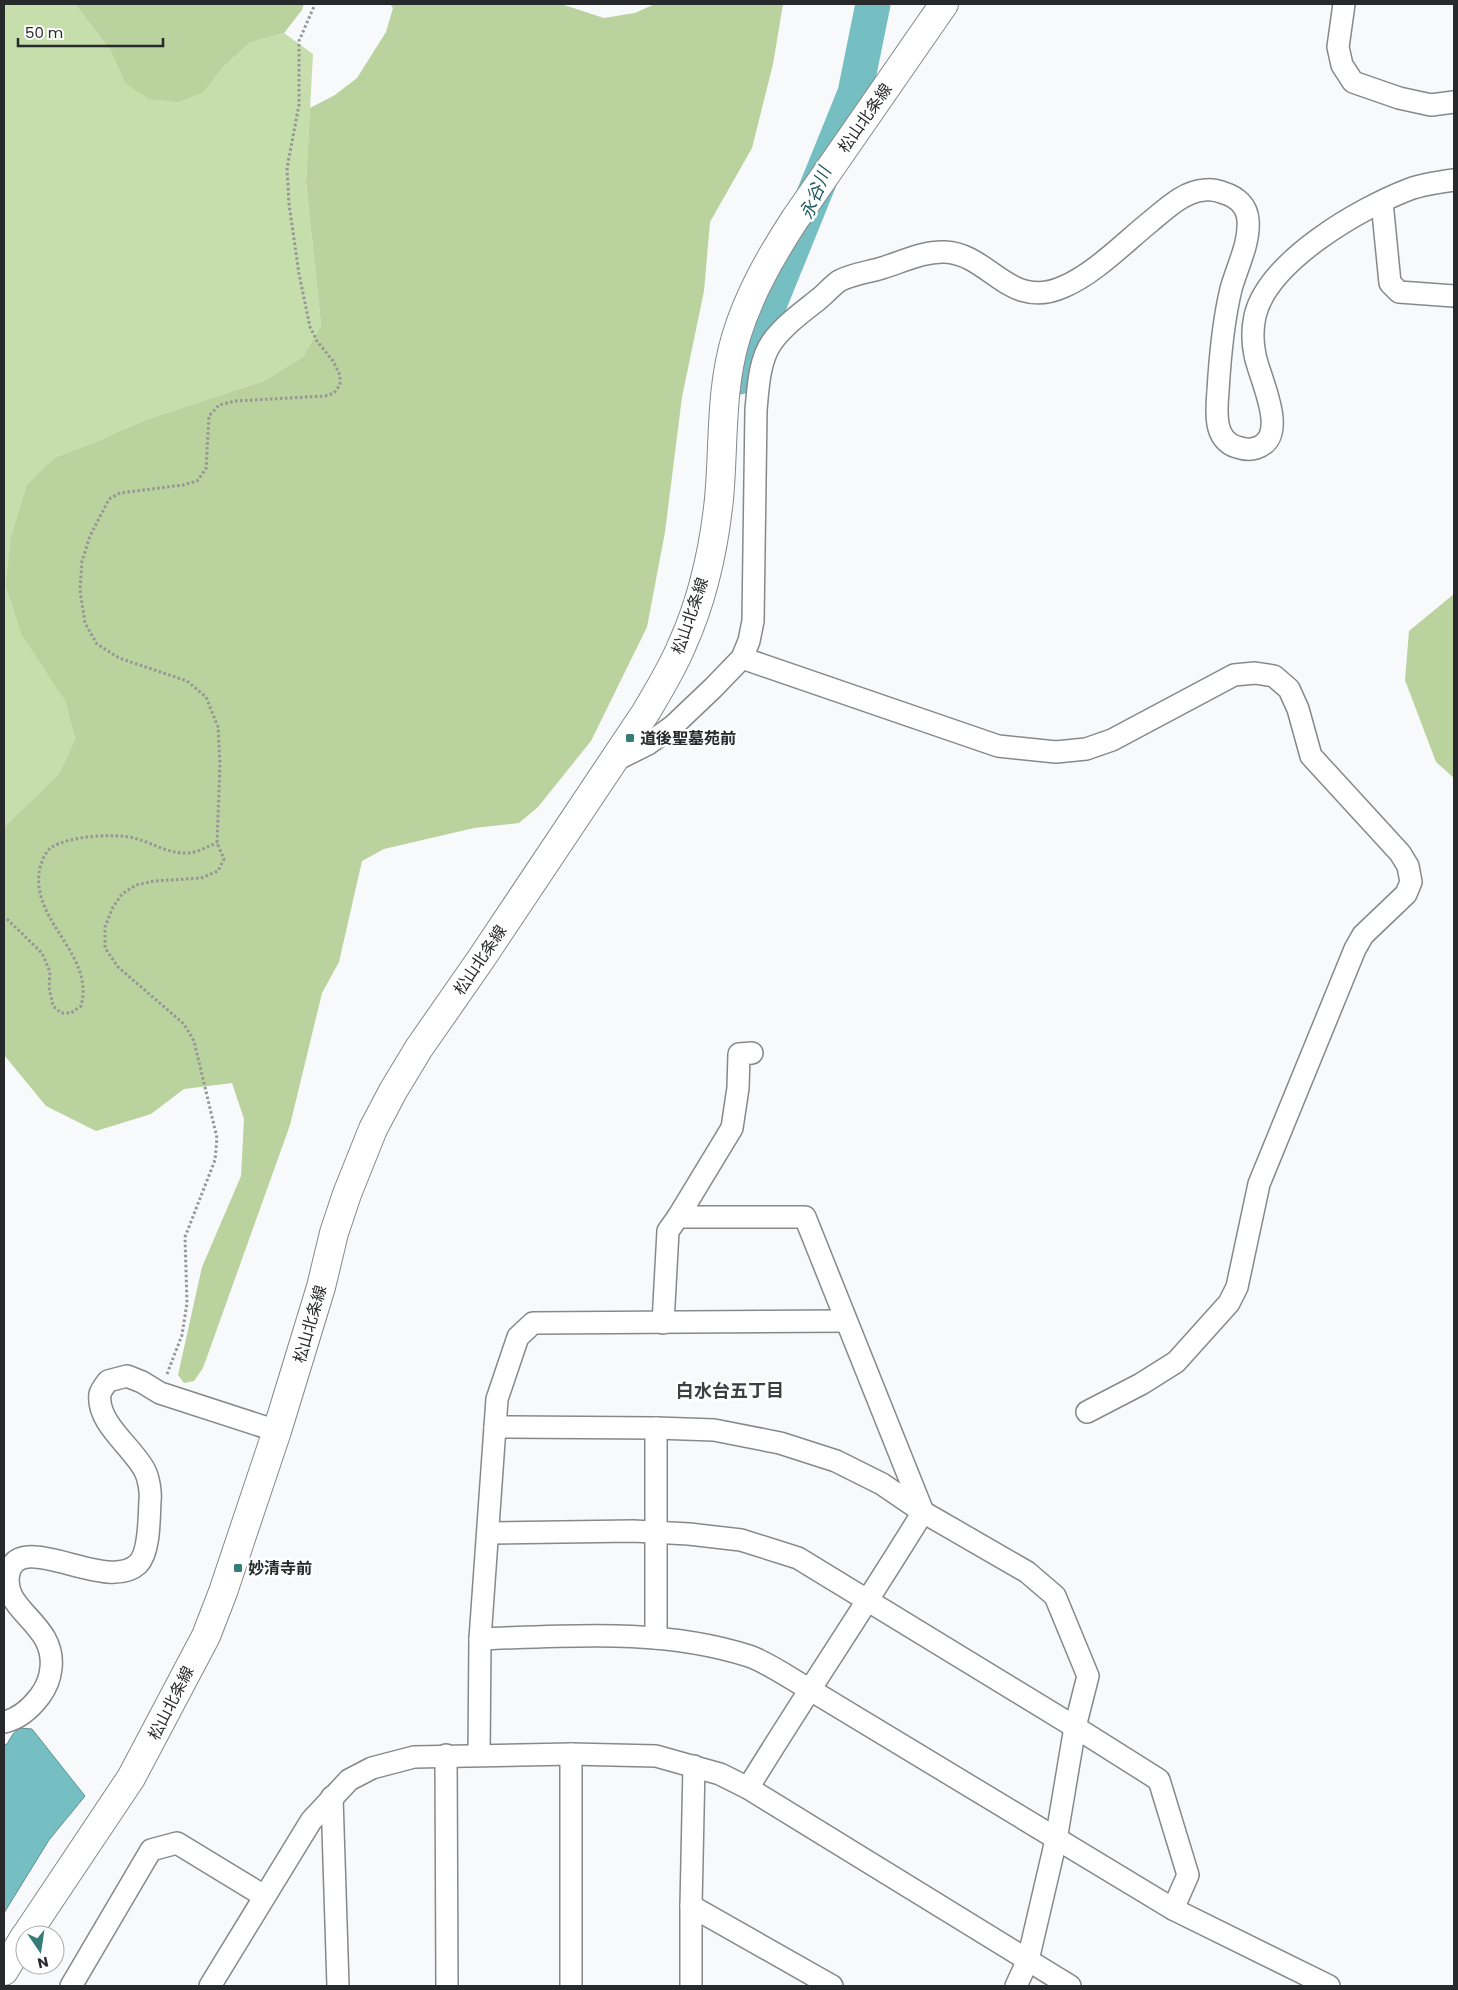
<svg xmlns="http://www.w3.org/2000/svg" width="1458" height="1990" viewBox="0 0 1458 1990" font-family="Poppins,'Noto Sans JP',sans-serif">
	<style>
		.green { fill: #c6ddac }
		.forest { fill: #bad29e }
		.water { fill: #75bfc3; stroke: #5e9295 }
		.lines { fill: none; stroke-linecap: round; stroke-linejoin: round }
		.river { stroke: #75bfc3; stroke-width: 35 }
		.minor-casing { stroke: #87888a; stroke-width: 24 }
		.major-casing { stroke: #87888a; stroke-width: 30 }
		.path { stroke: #959697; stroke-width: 3; stroke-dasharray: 2.5 2.5; stroke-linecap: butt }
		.minor { stroke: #fff; stroke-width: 21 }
		.major { stroke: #fff; stroke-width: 28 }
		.poi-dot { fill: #347c77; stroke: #fff; stroke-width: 2 }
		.labels { text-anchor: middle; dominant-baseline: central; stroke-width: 5; stroke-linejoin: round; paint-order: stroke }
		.street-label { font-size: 16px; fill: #28292a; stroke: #fff }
		.poi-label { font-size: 16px; font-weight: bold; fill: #28292a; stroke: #fff; text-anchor: start }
		.water-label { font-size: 18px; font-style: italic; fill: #1d5c5f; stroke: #fff }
		.neighbourhood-label { font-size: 18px; font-weight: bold; fill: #3e3f41; stroke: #fff }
	</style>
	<rect width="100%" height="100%" fill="#f8f9fb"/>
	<path class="green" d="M4,4h71l35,46 15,33 79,9 19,-25 28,-25 33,-9 29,21 -7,128 15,143 -18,32 -39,24 -119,39 -45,20 -44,17 -11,211 20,33 10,38 -16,35 -55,53z"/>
	<g class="forest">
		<path d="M75,4h229l-2,6 -18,23 -33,9 -28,25 -19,25 -26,10 -29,-3 -24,-16 -15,-33z"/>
		<path d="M390,4h171l43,14 31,-5 20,-9h128l-10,60 -21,84 -42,74 -6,69 -22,106 -17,135 -18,95 -56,114 -53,66 -19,16 -45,5 -90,21 -22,12 -23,101 -17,31 -32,132 -87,243 -9,13 -10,2 -6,-8 24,-108 39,-91 3,-57 -12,-36 -48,6 -33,25 -55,17 -50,-25 -42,-51v-228l55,-53 16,-35 -10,-38 -44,-68 -15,-47 5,-48 16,-53 29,-28 44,-17 45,-20 119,-39 39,-24 18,-32 -15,-143 4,-74 25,-13 22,-17 29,-46 7,-24z"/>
		<path d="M1454,594v184l-18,-16 -31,-82 4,-49z"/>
	</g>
	<path class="water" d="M20,1728l12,1 53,67 -36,44 -45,73v-168l3,-1 6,-10z"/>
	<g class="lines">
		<path class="river" d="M740,377l115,-284 18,-89"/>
		<defs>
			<g id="minor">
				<path d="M1344,4l-6,43 4,18 11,17 46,16 32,7 23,-3"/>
				<path d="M1382,202l8,81 9,9 55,4"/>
				<path d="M742,658l256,88 58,6 30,-3 26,-9 122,-65 21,-2 19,3 15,13 9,20 13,47 89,97 8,13 3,16 -5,12 -43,41 -8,14 -96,235 -22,103 -8,16 -53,59 -35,22 -54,28"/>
				<path d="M612,762l36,-18 25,-18 40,-38 29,-30 7,-17 4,-20 3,-211c2,-21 3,-50 16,-68 12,-17 32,-31 48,-44 6,-5 12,-12 19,-17 13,-7 30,-9 43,-13 20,-6 41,-17 63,-16 45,2 64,59 118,35 31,-13 60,-43 87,-65 16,-13 34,-31 55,-32 6,-1 14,1 19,3 13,4 23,13 24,27 2,23 -11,47 -17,69 -8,33 -11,68 -13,102 -1,11 -2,22 0,33 2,11 8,20 19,23 6,2 13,3 19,1 35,-11 3,-70 -1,-93 -3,-14 -3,-25 0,-39 13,-55 105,-108 155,-127 14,-5 29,-7 44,-9"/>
				<path d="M678,1217l54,-89 6,-40 1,-34 13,-1"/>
				<path d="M663,1323l5,-92 10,-14h127l118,295"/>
				<path d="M495,1427l161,1 58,2 66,13 56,18 46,23 41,28 104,60 28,24 33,80 -13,51 -19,113 -28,120 -12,26"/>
				<path d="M488,1533l145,-2 56,3 52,6 57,18 277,169 84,53 29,95 -15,34"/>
				<path d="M656,1638v-210"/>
				<path d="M480,1639c89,-3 182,-11 269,17 18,6 42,23 60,33l364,220 156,77"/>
				<path d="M4,1722c14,-3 27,-14 36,-26 6,-8 10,-17 11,-28 5,-46 -51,-57 -42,-95 11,-45 97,21 129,-9 12,-12 11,-47 12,-63 1,-8 -1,-22 -5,-30 -11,-23 -49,-48 -45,-77 1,-4 5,-9 8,-13l19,-5 15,6 18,11 117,38"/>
				<path d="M571,1754v232"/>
				<path d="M446,1755l1,231"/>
				<path d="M479,1755l1,-116 17,-240 21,-62 15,-14 313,-2"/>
				<path d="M748,1788c57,-93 118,-183 175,-276"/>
				<path d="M332,1797l6,189"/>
				<path d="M691,1906l141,80"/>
				<path d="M71,1986l80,-136 26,-7 87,53"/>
				<path d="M210,1986l101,-165 38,-41 23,-12 42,-11 157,-3 85,2 64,18 28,14 322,198"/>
				<path d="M691,1986v-80l3,-140"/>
			</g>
			<g id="major">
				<path d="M26,1935l105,-157 75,-142 17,-44 54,-161 44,-144 13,-54 13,-39 26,-65 20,-38 26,-43 62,-89 165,-247c13,-22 26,-43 36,-67 20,-44 32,-98 37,-146 5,-54 1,-109 17,-162 13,-43 35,-81 59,-118l149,-215"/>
				<path d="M4,1971l21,-35"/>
			</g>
		</defs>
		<use href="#minor" class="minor-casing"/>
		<use href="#major" class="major-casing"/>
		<g class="path">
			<path d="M7,919l35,34 8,19 -1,15 4,19 8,7h10l10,-7c14,-51 -48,-83 -42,-133 1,-8 6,-22 13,-26 19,-11 61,-14 82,-9 19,5 34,16 54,15 9,0 20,-7 29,-10"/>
			<path d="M167,1374l15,-39 5,-32 -2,-66 30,-77 2,-22 -23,-97 -10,-17 -66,-57 -13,-19v-21l8,-20 9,-13 14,-9 19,-4 46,-3 17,-7 6,-12 -7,-16 3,-79 -2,-37 -12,-30 -19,-16 -68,-23 -22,-14 -12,-21 -5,-33 2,-29 8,-25 19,-37 11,-6 63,-8 14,-4 9,-12 3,-53 10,-11 16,-4 90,-5 9,-3 6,-8v-10l-7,-14 -16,-20 -7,-14 -11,-53 -10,-70 -2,-36 12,-63v-64l16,-37"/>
		</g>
		<use href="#minor" class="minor"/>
		<use href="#major" class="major"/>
	</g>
	<g class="poi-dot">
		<rect x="625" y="733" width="10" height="10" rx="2.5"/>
		<rect x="233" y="1563" width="10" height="10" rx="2.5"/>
	</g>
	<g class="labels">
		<g class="street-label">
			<text transform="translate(865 118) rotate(-55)">松山北条線</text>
			<text transform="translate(690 616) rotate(-71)">松山北条線</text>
			<text transform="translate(480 960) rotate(-56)">松山北条線</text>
			<text transform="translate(310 1324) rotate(-74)">松山北条線</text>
			<text transform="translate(171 1703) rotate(-63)">松山北条線</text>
		</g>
		<g class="poi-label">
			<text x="640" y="738">道後聖墓苑前</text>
			<text x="248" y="1568">妙清寺前</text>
		</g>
		<g class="water-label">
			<text transform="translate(815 193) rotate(-68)">永谷川</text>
		</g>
		<g class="neighbourhood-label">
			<text x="730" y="1390">白水台五丁目</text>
		</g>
	</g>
	<rect width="1458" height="1990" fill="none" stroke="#28292a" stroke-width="10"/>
	<g transform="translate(40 1950) rotate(167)"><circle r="24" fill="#ffffff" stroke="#a9a9aa"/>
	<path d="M0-4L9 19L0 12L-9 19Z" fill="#347c77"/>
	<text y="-8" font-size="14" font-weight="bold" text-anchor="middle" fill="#28292a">N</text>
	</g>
	<path d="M18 38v8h145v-8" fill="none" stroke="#28292a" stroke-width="2.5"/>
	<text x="25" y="38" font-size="15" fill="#28292a" stroke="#ffffff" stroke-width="4" paint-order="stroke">50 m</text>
</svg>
